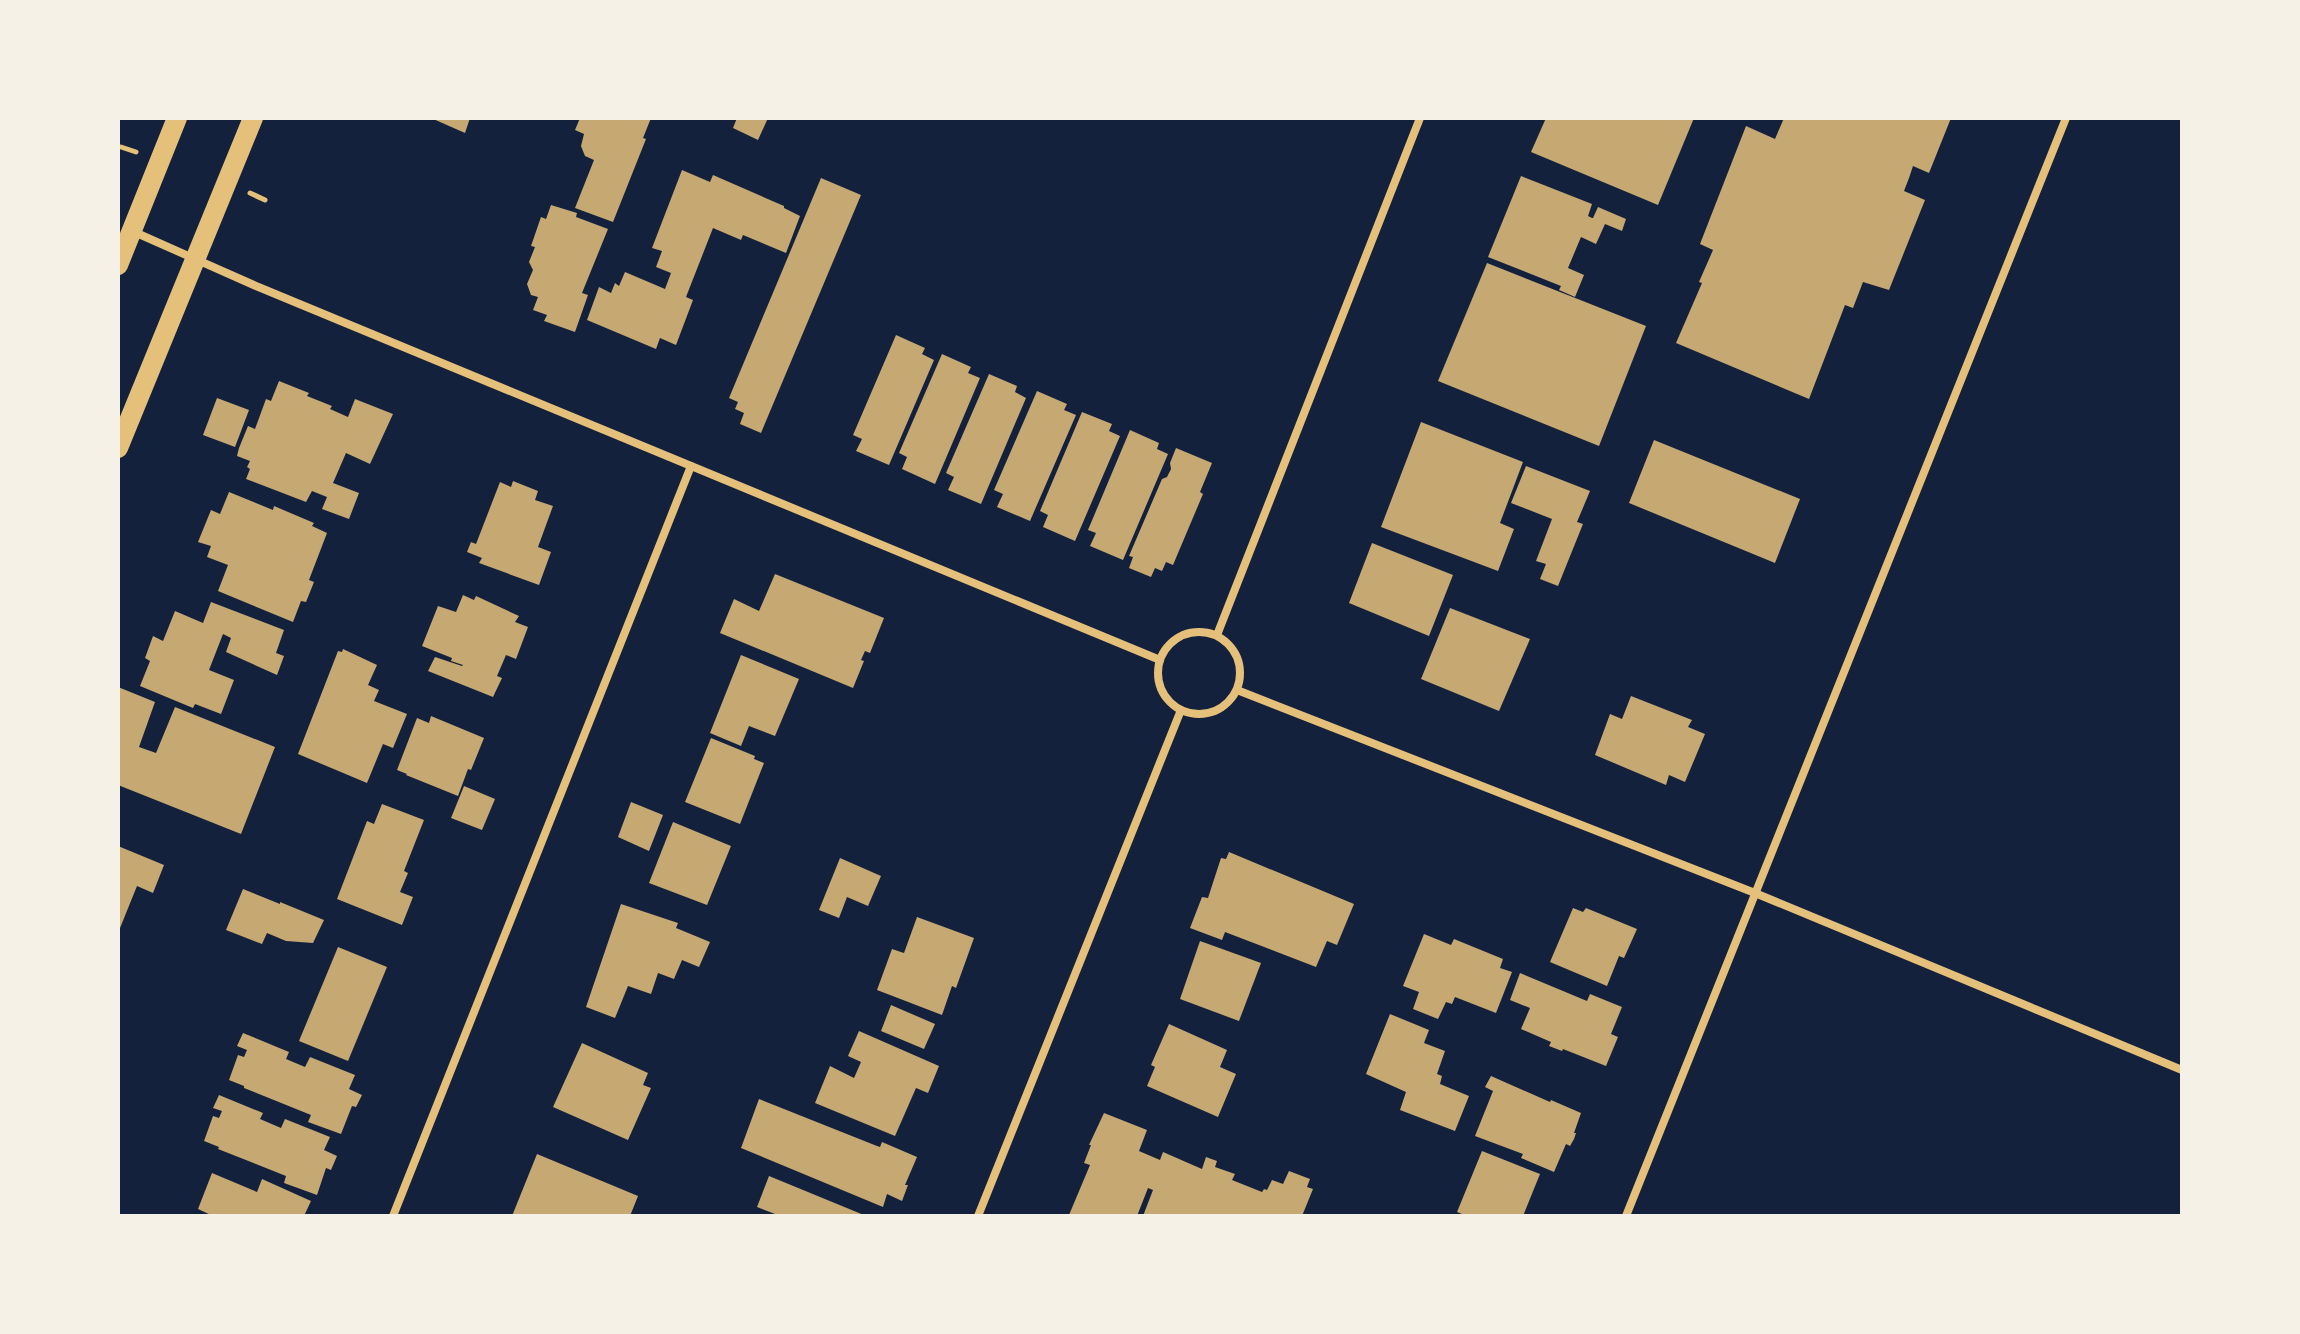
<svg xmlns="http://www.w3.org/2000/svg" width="2300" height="1334" viewBox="0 0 2300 1334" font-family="'Work Sans',sans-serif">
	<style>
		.building { fill: #c6a872 }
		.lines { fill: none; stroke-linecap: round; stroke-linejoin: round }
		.path { stroke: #e5c07b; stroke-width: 5 }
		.minor { stroke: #e5c07b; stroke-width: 8 }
		.primary { stroke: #e5c07b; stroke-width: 20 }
	</style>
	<rect width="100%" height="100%" fill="#14213d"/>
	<g class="building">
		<path d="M431,118h39l-5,15z"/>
		<path d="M580,118h71l-8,20 3,1 -33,83 -38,-14 19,-48 -9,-4 -4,-10 3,-12 -9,-4z"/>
		<path d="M737,118h31l-10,22 -25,-12z"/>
		<path d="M1546,118h148l-36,87 -127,-53z"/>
		<path d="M1784,118h167l-22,55 -16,-7 -4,12 -5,13 21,9 -36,90 -26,-8 -10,26 -8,-3 -36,94 -133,-56 26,-60 -3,-1 14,-32 -13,-6 46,-118 29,13z"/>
		<path d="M682,170l28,12 3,-7 71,31v2l16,8 -14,37 -43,-18 -2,5 -28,-12 -27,69 7,3 -17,45 -16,-7 -4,11 -69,-29 12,-33 12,6 4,-10 4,3 6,-14 40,17 6,-16 -15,-6 6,-16 -10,-3z"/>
		<path d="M1521,176l71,28 -4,12 4,2h1l5,-11 28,12 -4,12 -17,-7 -9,20 -15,-7 -13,31 16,7 -9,22 -16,-7 2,-4 -73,-29z"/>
		<path d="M821,178l40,17 -100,238 -21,-9 4,-11 -9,-4 3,-7 -9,-4z"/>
		<path d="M551,205l26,8 -1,4 32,12 -26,64 6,2 -13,37 -31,-11 3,-6 -14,-5 5,-13 -7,-2 -4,-11 6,-14 -4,-8 6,-15 -4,-1 10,-29 5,2z"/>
		<path d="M1487,263l159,63 -47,120 -161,-65z"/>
		<path d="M896,335l29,13 -3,6 12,6 -45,105 -33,-14 6,-12 -9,-4z"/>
		<path d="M942,354l29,13 -3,6 12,5 -45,106 -33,-15 5,-12 -8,-4z"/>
		<path d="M989,374l28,12 -2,6 11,6 -45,106 -33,-14 6,-13 -8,-4z"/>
		<path d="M279,381l30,12 -2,3 25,10 -2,3 18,8 7,-18 38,15 -23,50 -24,-11 -13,30 26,10 -10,26 -27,-10 5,-12 -15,-6 -6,11 -60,-23 4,-10 -3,-2 3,-6 -13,-5 2,-8 9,-22 7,3 11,-30 5,2z"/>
		<path d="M1037,391l30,13 -3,6 12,5 -46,106 -33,-14 6,-13 -9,-4z"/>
		<path d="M217,398l32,12 -14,37 -32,-12z"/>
		<path d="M1082,412l30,12 -3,7 11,5 -45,105 -32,-14 5,-12 -8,-4z"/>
		<path d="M1421,422l102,40 -23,61 14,6 -16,42 -117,-44z"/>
		<path d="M1130,430l29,13 -2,6 11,5 -45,106 -33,-14 6,-13 -8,-3z"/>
		<path d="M1654,440l146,59 -25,64 -146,-60z"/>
		<path d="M1176,448l36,15 -12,29 3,2 -30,71 -7,-3 -4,9 -7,-3 -4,9 -22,-9 4,-11 -4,-1 33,-77 5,-2 4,-8 -1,-6z"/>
		<path d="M1526,466l64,25 -13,31 6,2 -25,62 -18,-7 6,-15 -10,-3 16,-42 -41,-16z"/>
		<path d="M513,481l25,10 -3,9 18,6 -15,41 13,5 -12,33 -60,-22 3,-5 -15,-6 4,-10 5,2 24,-62 11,5z"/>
		<path d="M229,492l44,18 1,-4 40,17 -2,3 15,7 -18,47 5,2 -8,20 -5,-1 -8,21 -75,-31 10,-26 -21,-8 4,-11 -13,-4 13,-32 9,4z"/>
		<path d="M1372,543l81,32 -24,61 -80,-33z"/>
		<path d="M775,574l109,44 -14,35 -5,-2 -4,9 3,1 -11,27 -133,-55 14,-34 25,12z"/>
		<path d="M463,595l11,5 2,-4 43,20 -4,6 13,5 -12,32 -10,-4 -9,21 5,2 -9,19 -65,-26 7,-14 27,9 1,-1 -12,-4 1,-3 -30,-12 16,-40 18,6z"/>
		<path d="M211,602l73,28 -8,23 8,3 -7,19 -51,-23 5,-14 -8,-4 -14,36 25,10 -13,34 -26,-10 -2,4 -53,-22 10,-25 -5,-3 8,-22 10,5 12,-30 28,12z"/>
		<path d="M1450,608l80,31 -31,72 -78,-32z"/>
		<path d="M343,649l34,16 -9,20 11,5 -5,11 33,13 -14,34 -10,-4 -16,39 -69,-29 40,-103 4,1z"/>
		<path d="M741,655l58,24 -24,57 -26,-10 -8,20 -31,-13z"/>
		<path d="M118,687l37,15 -16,45 17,6 19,-46 100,40 -34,87 -123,-49z"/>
		<path d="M1631,696l61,24 -4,7 17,7 -20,48 -16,-7 -3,10 -71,-30 15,-41 12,5z"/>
		<path d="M431,716l53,22 -13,32 -3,-1 -10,27 -52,-21 1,-1 -10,-4 20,-52 12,5z"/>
		<path d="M711,738l44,18 -1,3 10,4 -24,61 -55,-22z"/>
		<path d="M464,786l31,13 -13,31 -31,-12z"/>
		<path d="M631,802l32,13 -14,36 -31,-14z"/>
		<path d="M382,804l42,16 -20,51 4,2 -8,19 13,5 -11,28 -65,-26 30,-78 7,3z"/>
		<path d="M673,822l58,24 -24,59 -58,-22z"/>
		<path d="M118,846l46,19 -11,28 -16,-7 -19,47z"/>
		<path d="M1229,852l125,52 -17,41 -10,-4 -11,26 -91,-35 -3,8 -32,-12 12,-31 6,1 13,-40 5,1z"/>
		<path d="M840,858l41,18 -13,30 -21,-9 -8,21 -20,-8z"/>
		<path d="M243,889l37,15v-2l44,18 -11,23 -27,-2 -19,-8 -5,11 -36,-14z"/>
		<path d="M621,904l57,19 -2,5 34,14 -11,25 -17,-7 -8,19 -16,-6 -7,21 -23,-8 -13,32 -29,-11z"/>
		<path d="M1573,908l10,4 3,-4 51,21 -13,29 -5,-2 -12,30 -57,-24z"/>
		<path d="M917,917l57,21 -18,50 -4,-2 -10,29 -65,-25 15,-41 12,4z"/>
		<path d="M1424,934l27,11 3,-6 49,20 -3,9 12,4 -16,41 -41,-16 -3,7 -6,-2 -8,17 -25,-10 6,-17 -16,-6z"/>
		<path d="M1200,941l61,22 -22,58 -59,-22z"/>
		<path d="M338,947l49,20 -39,94 -49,-20z"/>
		<path d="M1520,973l67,28 3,-7 32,13 -11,27 7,3 -12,29 -43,-17 -1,2 -13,-5 2,-4 -30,-13 9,-21 -20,-8z"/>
		<path d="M891,1005l44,19 -11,25 -43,-18z"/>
		<path d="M1390,1014l39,16 -5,13 21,8 -8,23 5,2 -2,8 29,12 -14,35 -55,-21 6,-18 -40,-18z"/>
		<path d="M1169,1024l58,26 -7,17 16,7 -18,43 -71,-31 8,-19 -4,-2z"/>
		<path d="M859,1031l80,35 -11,27 -12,-5 -21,48 -80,-33 15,-37 24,12 7,-16 -13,-6z"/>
		<path d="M243,1033l46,19 -3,7 19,8 5,-10 45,18 -6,14 13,6 -6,12 -4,-1 -11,28 -33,-12 3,-7 -67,-27v-2l-15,-6 9,-25 6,2 3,-7 -10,-4z"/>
		<path d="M582,1043l66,30 -5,12 8,3 -23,52 -75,-33z"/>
		<path d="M1491,1076l59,26 1,-2 30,13 -7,20h2l-2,6 -4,7 -4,-2 -12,28 -33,-14 2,-4 -48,-18 18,-45 -8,-4z"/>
		<path d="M219,1095l44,18 -3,6 21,9 4,-9 45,18 -6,13 13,6 -6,14 -5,-2 -9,27 -33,-12 2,-7 -68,-27 1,-2 -15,-6 9,-25 6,2 3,-7 -9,-3z"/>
		<path d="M759,1099l118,47 3,1 2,-5 35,15 -12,28h3l-6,16 -15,-7 -4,13 -142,-59z"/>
		<path d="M1104,1113l43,17 -8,21 21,9 3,-8 39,17 4,-12 11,4 -2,6 20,7 -3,6 30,12 2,-3 3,1 5,-10 11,4 6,-13 21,8 -3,8 6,2 -11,27h-159l10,-26 -5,-2 -11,28 -68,-1 21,-50 -6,-2 7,-18h-2z"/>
		<path d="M1482,1151l58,23 -17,42h-56l-10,-4z"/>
		<path d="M537,1154l101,42 -8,20h-118z"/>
		<path d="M212,1173l45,19 5,-13 49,22 -7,15h-91l-15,-7z"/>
		<path d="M769,1176l90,37 7,3h-92l1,-2 -18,-7z"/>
	</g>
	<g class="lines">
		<g class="path">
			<path d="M121,147l15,5"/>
			<path d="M250,193l15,7"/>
		</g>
		<g class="minor">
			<path d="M132,231l124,55 904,374"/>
			<circle cx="1199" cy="673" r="41"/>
			<path d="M1217,635l203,-517"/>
			<path d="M1237,690l518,203 427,177"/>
			<path d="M393,1216l298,-750"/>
			<path d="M978,1216l203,-506"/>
			<path d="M1626,1216l440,-1098"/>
		</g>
		<g class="primary">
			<path d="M118,265l59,-147"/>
			<path d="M118,448l135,-330"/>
		</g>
	</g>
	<rect width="2300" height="1334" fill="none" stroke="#f6f1e7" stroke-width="240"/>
</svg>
